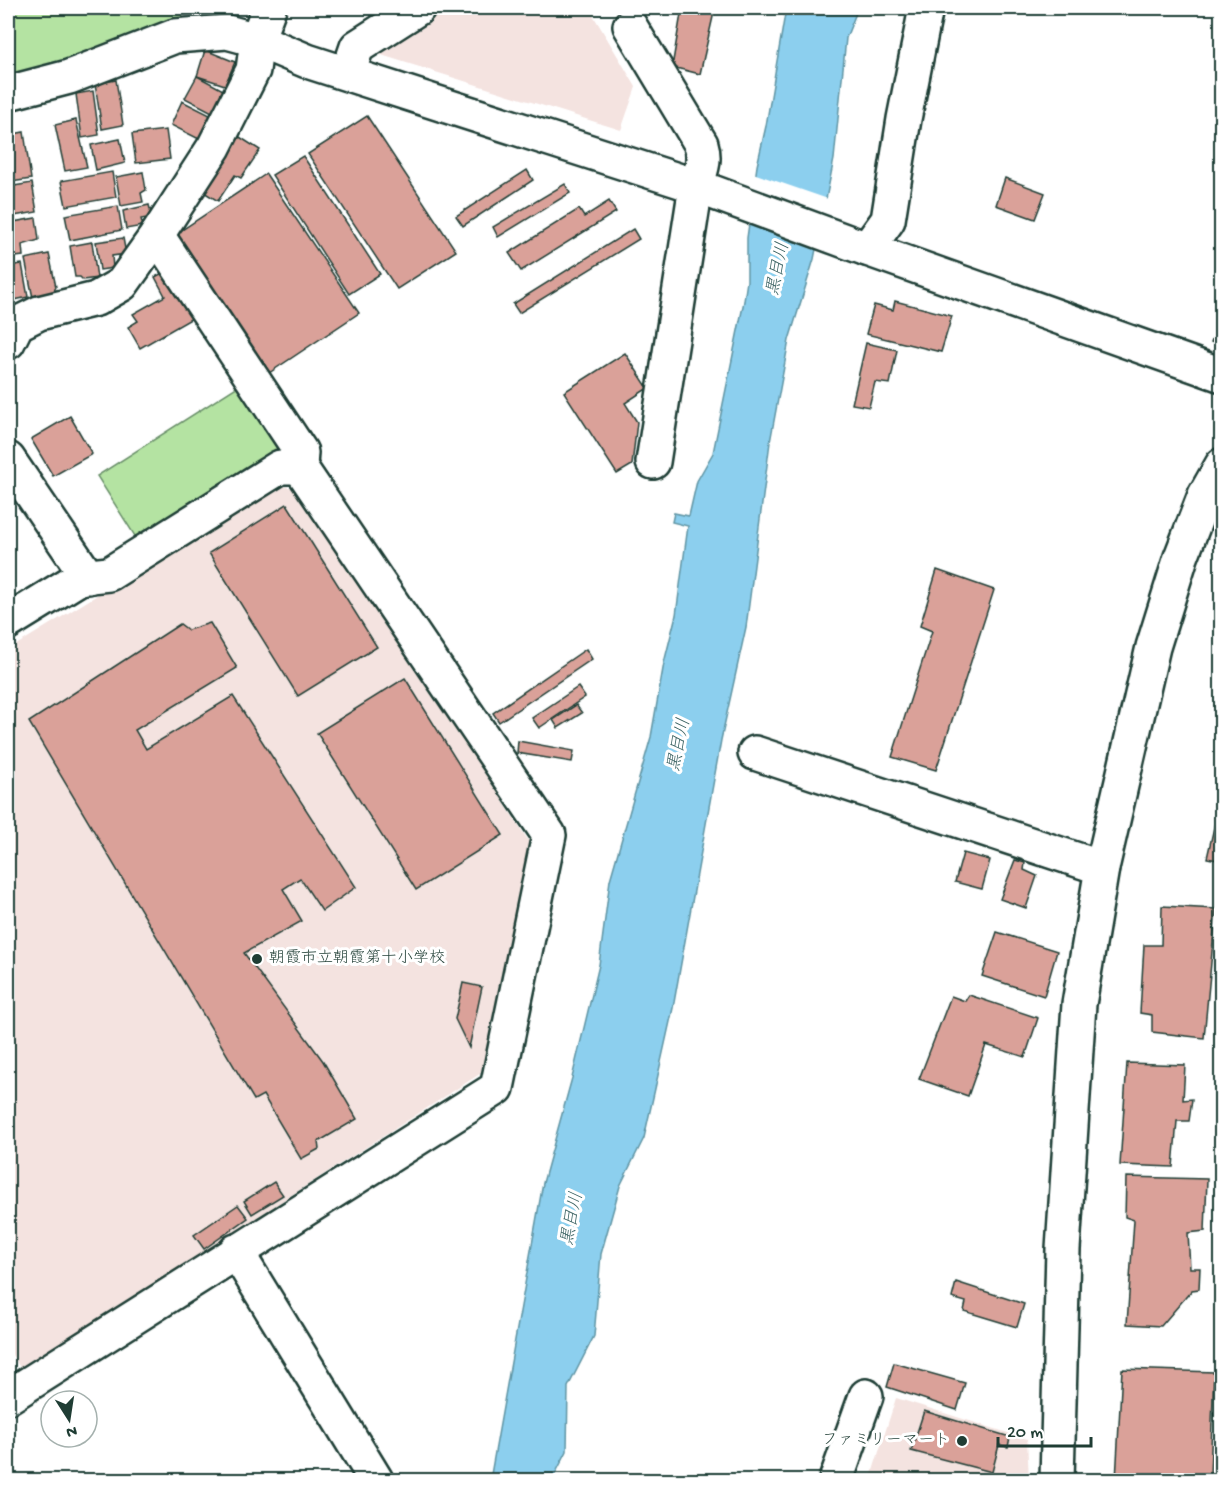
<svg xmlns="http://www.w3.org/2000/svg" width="1229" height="1488" viewBox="0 0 1229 1488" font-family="'Gochi Hand','Klee One',sans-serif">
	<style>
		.built { fill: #f4e3e0 }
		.green { fill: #b4e3a2; stroke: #6a906b; stroke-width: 1.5 }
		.water { fill: #8ccfee; stroke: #6095a4; stroke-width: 1.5 }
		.pier { fill: #fff }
		.building { fill: #daa199; stroke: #1f3d34; stroke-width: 1.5 }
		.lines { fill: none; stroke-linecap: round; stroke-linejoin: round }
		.minor-casing { stroke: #1f3d34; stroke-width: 38 }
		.minor { stroke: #fff; stroke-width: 33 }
		.poi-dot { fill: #1f3d34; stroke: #fff; stroke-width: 2 }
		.labels { text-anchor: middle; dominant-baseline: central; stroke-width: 6; stroke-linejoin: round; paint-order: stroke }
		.poi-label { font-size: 16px; fill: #1f3d34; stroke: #fff; text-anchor: start }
		.water-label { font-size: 18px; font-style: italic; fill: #3a6262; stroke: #fff }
	</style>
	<rect width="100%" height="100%" fill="#fff"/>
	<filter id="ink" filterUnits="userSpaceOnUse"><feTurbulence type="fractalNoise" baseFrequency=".0167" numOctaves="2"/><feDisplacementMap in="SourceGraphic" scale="12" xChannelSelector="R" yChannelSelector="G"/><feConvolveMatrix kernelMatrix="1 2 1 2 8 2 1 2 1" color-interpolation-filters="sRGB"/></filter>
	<g filter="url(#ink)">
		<g class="built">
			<path d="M436,8h168l-11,7 43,72 -15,43 -243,-76 20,-22z"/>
			<path d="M276,485l29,5 226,355 -48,227 -462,297 -13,-20v-699z"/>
			<path d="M896,1398l131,41 2,41h-159z"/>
		</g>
		<g class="green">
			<path d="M8,8h177l-5,14 -20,9 -152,48z"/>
			<path d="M238,386l44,69 -142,89 -43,-68z"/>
		</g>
		<path class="water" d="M786,8h72l-12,30 -12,121 -20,100 -25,81 -19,102 -24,185 -25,113 -48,268 -29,130 -24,48 -19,68 -7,82 -26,51 -1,64 -15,29h-62l53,-297 29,-105 27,-113 11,-85 41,-143 13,-74 12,-48 12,-89 -16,-4 2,-9 15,3 8,-35 16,-28 31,-152 3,-20v-43l10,-72 9,-40z"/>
		<path class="pier" d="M753,173l75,26 -9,50 -73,-26z"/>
		<g class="building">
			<path d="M366,8h37l-26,16z"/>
			<path d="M682,8h33l-15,66 -28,-7z"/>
			<path d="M205,50l30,12 -10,23 -28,-9z"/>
			<path d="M197,76l28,15 -11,22 -29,-15z"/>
			<path d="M116,80l7,45 -21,4 -7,-45z"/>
			<path d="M93,91l6,44 -17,3 -6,-44z"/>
			<path d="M182,101l28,14 -11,24 -28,-14z"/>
			<path d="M367,116l89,135 -59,38 -89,-135z"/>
			<path d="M76,120l11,47 -22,4 -10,-46z"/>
			<path d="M166,130l4,29 -34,4 -4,-29z"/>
			<path d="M24,132l7,47 -20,3 -3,-22v-25z"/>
			<path d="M235,134l25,16 -19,28 -6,-3 -17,26 -19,-12z"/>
			<path d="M120,139l5,24 -29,7 -5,-25z"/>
			<path d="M303,156l77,118 -31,20 -77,-119z"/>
			<path d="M527,170l6,10 -70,46 -7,-10z"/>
			<path d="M112,172l4,25 -50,9 -5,-25z"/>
			<path d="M143,172l3,18 -5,3 2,9 -22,4 -5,-29z"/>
			<path d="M266,174l93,139 -93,62 -93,-139z"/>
			<path d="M1005,178l40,15 -10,26 -39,-14z"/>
			<path d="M32,183l5,29 -29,5v-30z"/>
			<path d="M565,184l5,9 -72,44 -5,-10z"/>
			<path d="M609,201l7,11 -95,59 -12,-18 70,-44 5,8z"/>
			<path d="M149,205l3,12 -11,2 2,7 -17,3 -3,-18z"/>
			<path d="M118,206l4,24 -52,10 -5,-25z"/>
			<path d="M36,218l3,22 -17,5 1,11 -15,2v-35z"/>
			<path d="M633,229l6,10 -120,74 -6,-9z"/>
			<path d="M123,238l3,16 -14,2 1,12 -13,2 -4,-28z"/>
			<path d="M92,242l5,36 -14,2 -3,-3h-5l-5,-31z"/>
			<path d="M49,254l7,33 -4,7 -19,4 -8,-39z"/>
			<path d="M22,264l6,33 -18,4 -2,-13v-22z"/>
			<path d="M170,269l26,47 -56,32 -12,-21 10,-6 -5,-7 32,-18 -10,-19z"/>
			<path d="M895,301l57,15 -11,36 -75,-18 8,-29 19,5z"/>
			<path d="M1222,313v33l-11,-4z"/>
			<path d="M866,343l31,7 -7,34 -15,-2 -6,25 -17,-3z"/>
			<path d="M625,353l23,35 -23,15 12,19 -5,43 -15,9 -53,-82z"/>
			<path d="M70,416l22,38 -39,22 -22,-37z"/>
			<path d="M287,504l90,143 -79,49 -89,-143z"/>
			<path d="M937,570l57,20 -58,180 -44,-13 40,-126 -12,-5z"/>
			<path d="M210,623l27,45 -102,62 11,19 87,-53 123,191 -34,24 -22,-33 -17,11 19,32 -58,32 79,108 34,58 -39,23 1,7 -18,10 -38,-64 -9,5 -225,-378 151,-98 8,6z"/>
			<path d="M586,649l6,10 -93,63 -6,-9z"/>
			<path d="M405,678l98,157 -87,55 -99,-157z"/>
			<path d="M578,687l7,10 -46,31 -7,-10z"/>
			<path d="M576,705l6,8 -24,15 -5,-8z"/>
			<path d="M518,741l56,10 -2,11 -55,-9z"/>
			<path d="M1222,792v69l-15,-3z"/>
			<path d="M963,853l27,7 -8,29 -27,-7z"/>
			<path d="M1015,860l10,3 -1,7 13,6 -11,32 -26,-9z"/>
			<path d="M1162,906l54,3 -12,129 -52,-6v-17l-12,-2 4,-68h17z"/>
			<path d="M997,932l60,19 -13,45 -62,-20z"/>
			<path d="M463,983l19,4 -13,61 -14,-29z"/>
			<path d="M969,995l69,23 -13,39 -39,-12 -18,51 -49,-17 32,-83 14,5z"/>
			<path d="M1127,1063l58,2 -2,35 9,-1 -3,22h-12l-4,46 -53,-2z"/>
			<path d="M1126,1177l81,2 -2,52 -17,2 2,35h10l-1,21 -7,1 -31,36 -34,-2 7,-104 -9,-3z"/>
			<path d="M274,1182l9,13 -31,19 -8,-13z"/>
			<path d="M238,1205l10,13 -44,31 -10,-14z"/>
			<path d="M956,1282l68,22 -7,23 -53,-16 2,-9 -14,-4z"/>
			<path d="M894,1363l71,20 -8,27 -70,-23z"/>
			<path d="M1122,1369l92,3 -4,103 -28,-1v6h-66z"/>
			<path d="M924,1411l86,26 -2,10 -9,-2 -7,27 -81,-21z"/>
		</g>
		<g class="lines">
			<defs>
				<g id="minor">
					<path d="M630,26l71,118c5,16 0,27 -5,42l-43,276"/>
					<path d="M348,73l9,-26 61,-39"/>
					<path d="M8,93l61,-16 106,-41 52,-4 30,8 50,21 389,125 171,63 355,126"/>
					<path d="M157,235l144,217 -1,15"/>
					<path d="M867,249l21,-29 16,-101 22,-111"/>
					<path d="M8,342l9,-18 22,-11 57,-14 26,-15 35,-49 57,-88 39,-77 4,-30 12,-32"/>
					<path d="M8,459l80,118"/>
					<path d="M8,622l73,-45 28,-3 171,-107h20l249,368 -52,253 -489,309"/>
					<path d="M755,753l347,115"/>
					<path d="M236,1251l140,229"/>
					<path d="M836,1480l30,-84"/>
					<path d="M1057,1480l6,-231 16,-245 23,-136 51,-221 28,-90 24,-62 17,-30"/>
				</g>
			</defs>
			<use href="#minor" class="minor-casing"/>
			<use href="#minor" class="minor"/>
		</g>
	</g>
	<g class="poi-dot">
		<circle cx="257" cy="959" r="6"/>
		<circle cx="962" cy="1441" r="6"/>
	</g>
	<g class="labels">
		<g class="poi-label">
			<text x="269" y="959">朝霞市立朝霞第十小学校</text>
			<text x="950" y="1441" text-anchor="end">ファミリーマート</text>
		</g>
		<g class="water-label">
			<text transform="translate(779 269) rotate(-78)">黒目川</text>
			<text transform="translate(680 745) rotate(-78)">黒目川</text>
			<text transform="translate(573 1219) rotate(-79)">黒目川</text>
		</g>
	</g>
	<rect width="1229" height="1488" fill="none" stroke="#fff" stroke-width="30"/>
	<rect x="15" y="15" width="1199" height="1458" fill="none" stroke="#1f3d34" stroke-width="2" filter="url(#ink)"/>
	<g transform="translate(69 1419) rotate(168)"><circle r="28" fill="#ffffff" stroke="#a5b1ae" stroke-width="1.5"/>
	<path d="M0-4.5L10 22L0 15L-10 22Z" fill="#1f3d34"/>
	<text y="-9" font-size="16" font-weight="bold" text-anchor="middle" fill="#1f3d34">N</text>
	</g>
	<path d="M998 1437v9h93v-9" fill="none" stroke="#1f3d34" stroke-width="3"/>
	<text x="1007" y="1437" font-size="18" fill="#1f3d34" stroke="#ffffff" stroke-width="4.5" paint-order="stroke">20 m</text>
</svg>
